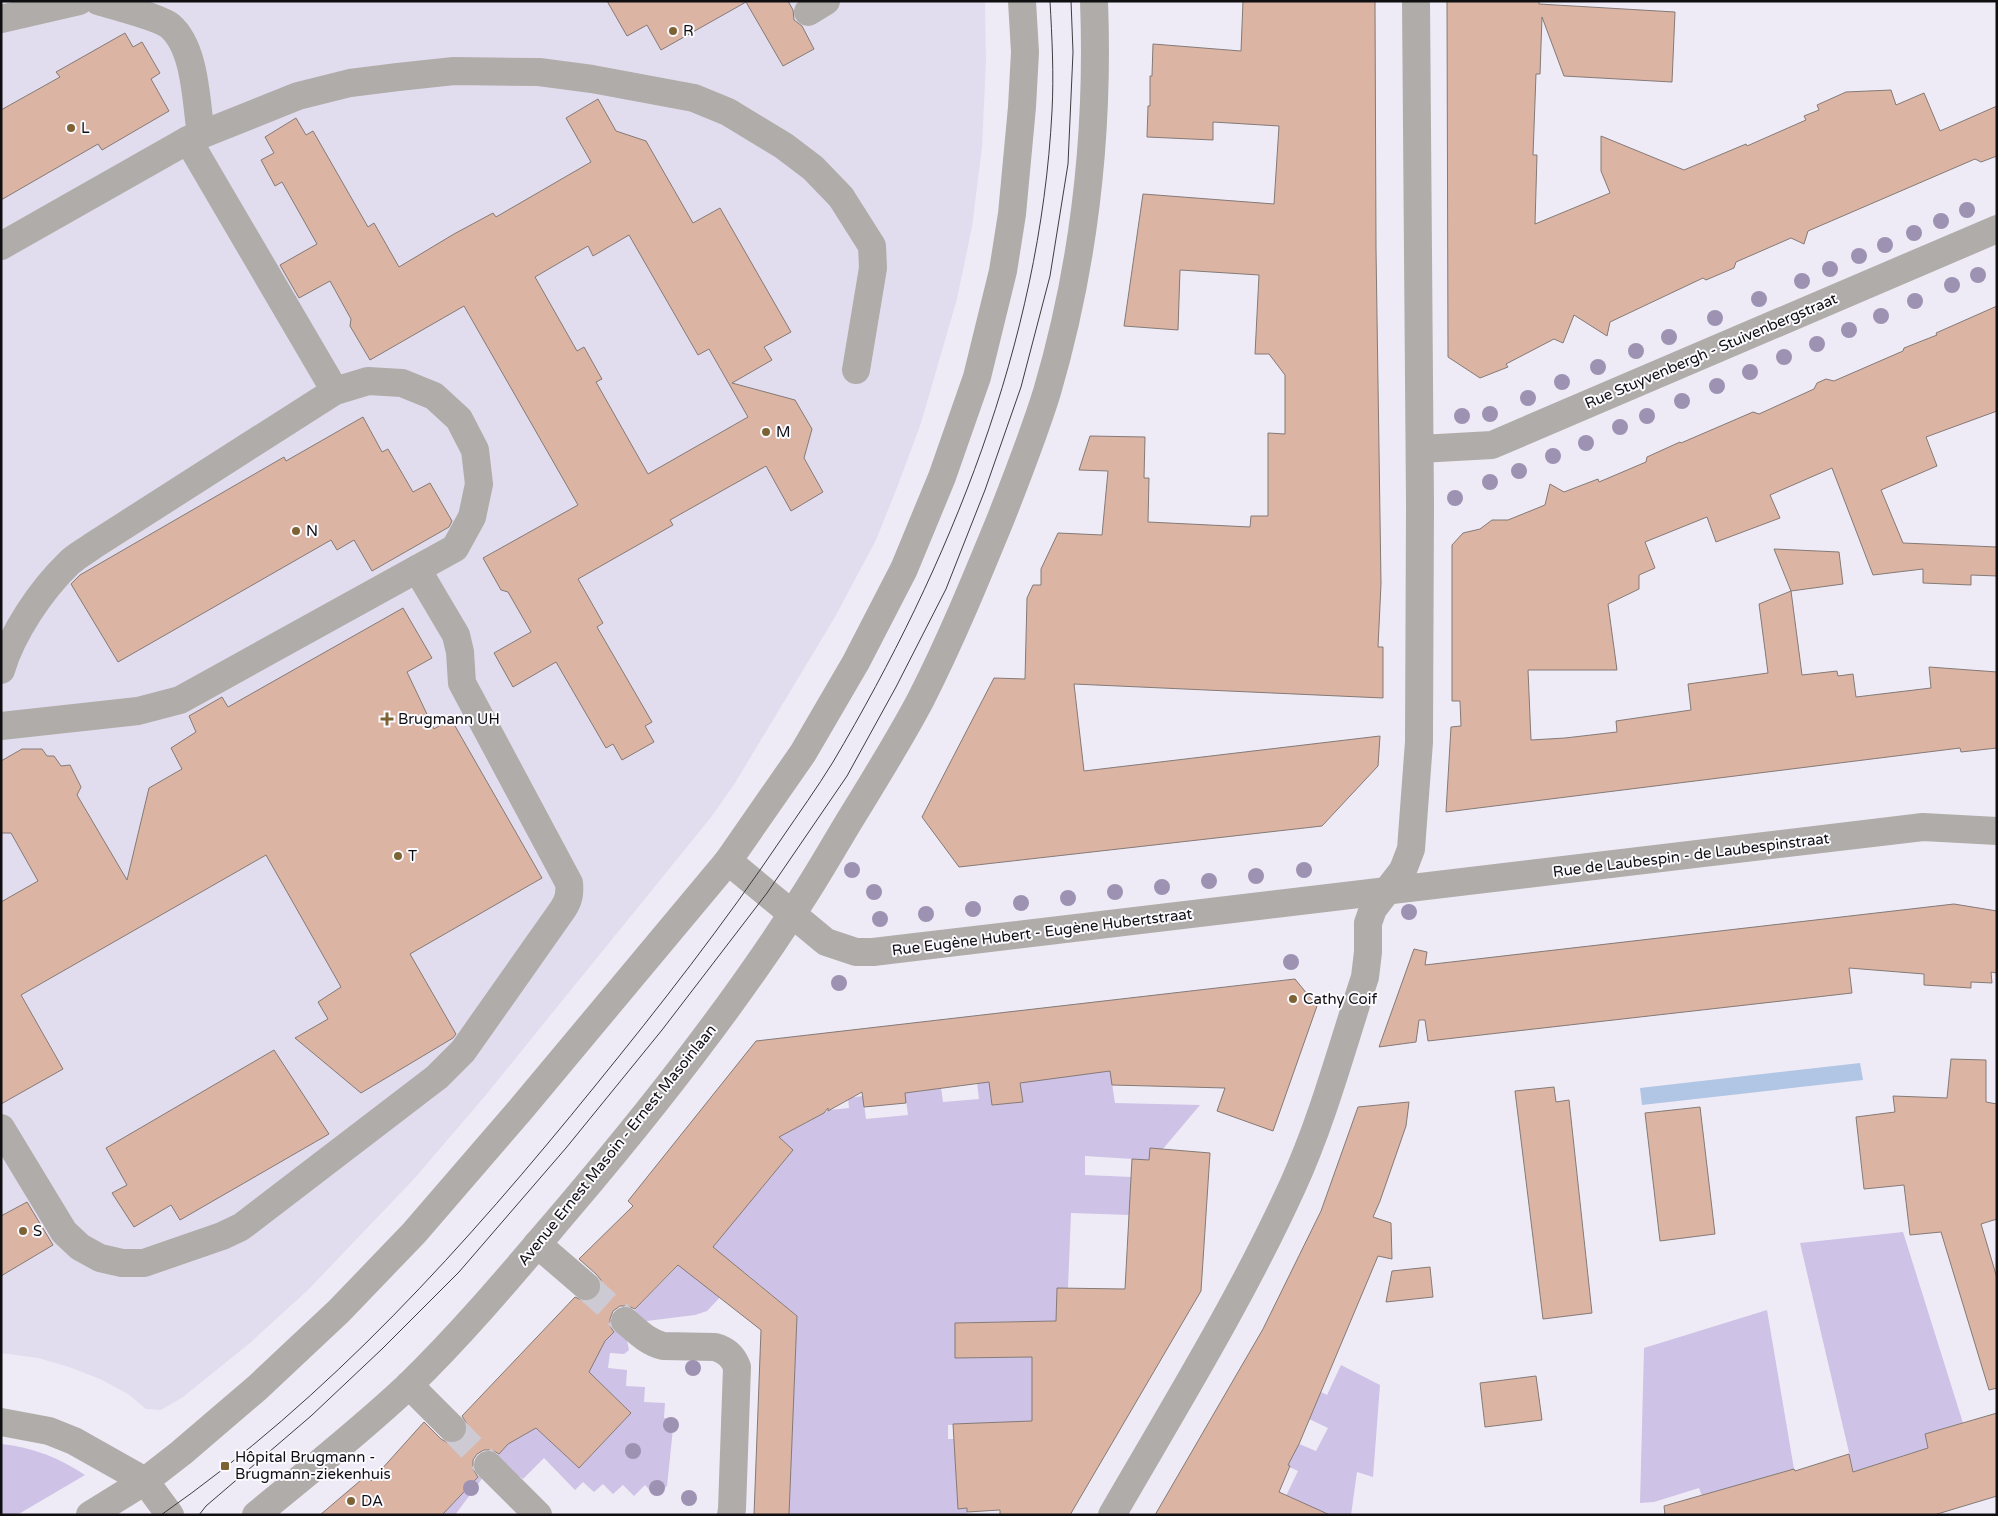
<svg xmlns="http://www.w3.org/2000/svg" width="1998" height="1516" viewBox="0 0 1998 1516" font-family="'Varela Round',sans-serif">
	<style>
		.built { fill: #e2ddee }
		.green { fill: #cec2e6 }
		.water { fill: #b1c5e5 }
		.building { fill: #dbb4a4; stroke: #847a76; fill-rule: evenodd }
		.lines { fill: none; stroke-linecap: round; stroke-linejoin: round }
		.minor-tunnel { stroke: #cdcad4; stroke-width: 28; stroke-dasharray: 28 14; stroke-linecap: butt }
		.minor { stroke: #b0aca9; stroke-width: 28 }
		.tram { stroke: #3e3c41; stroke-width: 1 }
		.tree { fill: #9d92b2 }
		.poi-dot { fill: #7d6334; stroke: #fbfafe; stroke-width: 2 }
		.labels { text-anchor: middle; dominant-baseline: central; stroke-width: 4; stroke-linejoin: round; paint-order: stroke }
		.poi-label { font-size: 15px; fill: #0f0e11; stroke: #fbfafe; text-anchor: start }
		.street-label { font-size: 15px; fill: #0f0e11; stroke: #fbfafe }
	</style>
	<rect width="100%" height="100%" fill="#efebf6"/>
	<path class="built" d="M1,1h984l1,61 -4,85 -10,80 -15,72 -36,124 -23,62 -22,55 -41,77 -100,166 -23,33 -227,280 -71,83 -106,111 -58,53 -67,54 -22,13 -15,-1 -18,-15 -28,-15 -31,-12 -31,-9 -37,-5z"/>
	<g class="green">
		<path d="M1110,1071l5,32 85,2 -38,45 -12,-1 -1,11 -64,-4v19l47,2 -2,38 -59,-2 -3,75 -11,1 -1,20 34,14 -57,-2 -78,2v35l78,-1 -1,64 -84,4v14h6l4,70 9,-1v7h-178l8,-199 -53,-44 -37,39 -12,4 -56,7 -11,-5 75,-77 38,-27 52,-63 -14,-13 50,-27 20,-2 -1,-10 15,-2 3,23 42,-4 -3,-22 36,-5 2,14 36,-3 -2,-16 12,-1 3,23 30,-3 -2,-22z"/>
		<path d="M1903,1232l60,191 -38,11 3,14 -36,11 -37,19 -55,-235z"/>
		<path d="M1767,1310l27,159 -92,27 -3,-8 -45,14 -14,1 4,-155z"/>
		<path d="M618,1327l7,4 4,19 -5,4 -14,-1 -2,15 19,2 -1,16 19,1 -1,15 21,1 -1,15 10,1 -7,67 -12,10 -10,-11 -11,11 -11,-11 -10,9 -10,-10 -9,8 -11,-10 -8,8 -31,-32 -21,21 -29,-20 14,-15 18,-10 3,-13 50,47 52,-55 -49,-47 12,-5 11,-20z"/>
		<path d="M1341,1365l39,20 -7,92 -16,-5 -6,43h-21l-5,-3 -1,3 -38,-19 12,-25 -11,-5 12,-22 17,7 12,-23 -21,-10 12,-27 8,4z"/>
		<path d="M1,1444c31,3 59,14 84,31l-68,40h-16z"/>
		<path d="M483,1471l1,5 -29,39h-13z"/>
	</g>
	<path class="water" d="M1860,1063l3,17 -221,25 -2,-17z"/>
	<g class="building">
		<path d="M607,1h181l5,9 1,10 8,6 12,23 -31,17 -37,-64 -85,48 -14,-25 -20,11z"/>
		<path d="M1243,1h132l1,247 5,336 -3,63h5v51l-309,-14 10,87 296,-35 -2,30 -56,60 -363,41 -37,-50 72,-139 31,1 2,-81 6,-13h8v-16l17,-36 44,2 6,-64 -29,-1 11,-34 55,1 -1,41h5l-1,44 102,5 1,-11h17v-83l17,1v-59l-16,-21h-14l4,-79 -79,-5 -2,60 -54,-4 19,-132 131,10 5,-78 -66,-4v18l-66,-3 1,-31h2v-30h2l1,-32 88,7z"/>
		<path d="M1447,1h92v3l136,8 -3,70 -108,-6 -22,-59 -2,57h-4l-3,81h4l-2,69 75,-31 -9,-22v-35l83,34 62,-26 1,2 59,-26 -2,-4 15,-6 -2,-5 29,-13 45,-2 5,15 28,-12 16,38 57,-25v50l-16,6 -6,-3 -167,72 -4,13 -13,-6 -55,24 -2,6 -28,12 -3,-2 -93,44 -3,14 -33,-21 -11,28 -9,-4 -48,25 2,3 -28,11 -32,-21z"/>
		<path d="M125,33l8,14 9,-5 18,31 -9,6 18,32 -67,39 -4,-6 -97,56v-90l59,-33 -4,-5z"/>
		<path d="M598,99l18,32 30,10 47,82 27,-15 71,124 -27,15 8,13 -40,23 63,17 17,29 -8,29 19,34 -32,19 -25,-45 -96,54 3,5 -95,54 25,44 -6,4 55,95 -7,4 9,16 -32,18 -9,-16 -7,4 -50,-86 -43,25 -19,-34 37,-21 -23,-40 -7,-2 -18,-32 95,-53 -114,-199 -94,54 -20,-34 1,-7 -21,-38 -31,17 -19,-33 37,-21 -35,-62 -7,4 -14,-26 13,-7 -9,-16 31,-19 10,17 7,-4 55,96 6,-4 25,44 55,-33 39,-21 3,4 95,-55 -25,-44zM629,235l69,120 11,-6 39,68 -100,57 -52,-92 6,-3 -18,-32 -7,4 -42,-74 53,-31 5,10z"/>
		<path d="M1997,306v105l-71,26 11,29 -56,24 22,53 94,4v29l-26,-1v10l-48,-2v-14l-50,6 -41,-107 -62,27 10,23 -64,24 -9,-25 -62,25 10,26 -16,7v14l-31,15 9,66h-89l3,70 34,-2 52,-6 -1,-11 75,-11 -3,-26 80,-11 -9,-69 32,-13 11,84 35,-4 1,5 15,-2 3,23 75,-9 -2,-21 68,5v76l-36,4 -1,-4 -514,64 5,-85 10,-1 -1,-25h-8v-156l11,-12 17,-4 12,-9h16l37,-15 5,-21 14,8 34,-13 1,3 47,-20 1,-5 33,-15 1,1 72,-31 6,2 55,-25 3,-6 9,-4 8,2 69,-30 1,-3 33,-13 -1,-2z"/>
		<path d="M363,417l19,35 6,-3 25,43 17,-9 22,38 -3,6 -77,44 -18,-31 -17,10 -6,-10 -213,122 -47,-78 9,-9 204,-118 2,4z"/>
		<path d="M1774,549l65,3 4,32 -52,7z"/>
		<path d="M403,608l29,50 -25,14 27,57 17,-10 91,159 -132,76 46,80 -3,4 -92,55 -66,-55 33,-19 -10,-17 23,-15 -75,-132 -245,140 42,74 -62,35v-202l37,-21 -27,-48h-10v-72l21,-12h20l5,7h7l7,10 9,-1 11,22 -4,8 50,85 22,-92 33,-19 -11,-21 25,-16 -7,-16 33,-19 6,10z"/>
		<path d="M1954,904l43,7v62l-6,-1 1,11 -21,-1v6l-47,-3v-11l-75,-6 3,25 -424,48 -3,-21h-6l-3,22 -37,5 35,-98 13,3 -2,13z"/>
		<path d="M1295,979l22,27 -44,125 -56,-20 8,-23 -113,-3 -2,-14 -90,12 3,19 -31,3 -3,-23 -84,11 1,10 -42,4 -2,-15 -34,19v-3l-4,5 -45,24 14,13 -80,97 84,69 -8,199h-35l7,-185 -83,-65 -43,44 -7,-3h-8l-7,5 -3,8v7l4,6 -9,9 -16,31 42,41 -52,55 -43,-40 -28,16 -9,10 -7,-4h-8l-7,4 -4,6v9l5,8 -36,38h-122l47,-40 4,6 53,-59 17,17 7,4h8l7,-4 4,-7v-8l-5,-8 113,-119 9,4h7l7,-5 3,-8v-8l-5,-6 -17,-15 54,-53 -5,-5 128,-160z"/>
		<path d="M274,1050l55,84 -149,86 -9,-15 -37,22 -22,-34 15,-8 -21,-37z"/>
		<path d="M1951,1059l35,1v42l11,2v115l-16,5 16,54v110l-8,2 -48,-158 -31,3 -6,-50 -40,4 -8,-72 39,-5 -2,-16 54,2z"/>
		<path d="M1554,1087l2,15 13,-2 23,213 -49,6 -28,-228z"/>
		<path d="M1409,1102l-3,24 -26,75 -7,16 18,6 1,36 -14,-3 -79,188 -11,21 2,1 -11,26 51,23h-175l108,-186 58,-118 37,-104z"/>
		<path d="M1700,1107l15,127 -55,7 -15,-128z"/>
		<path d="M1150,1148l60,5 -9,138 -131,224h-70v-5l-33,2v-4l-9,1 -5,-85 79,-3v-64l-77,1v-35l101,-2 1,-33 68,1 7,-130 17,1z"/>
		<path d="M27,1202l26,43 -52,31v-60z"/>
		<path d="M1430,1267l3,30 -47,5 6,-31z"/>
		<path d="M1536,1376l6,44 -57,7 -5,-44z"/>
		<path d="M1997,1413v83l-63,19h-269l-1,-9 130,-37 1,2 54,-17 4,18 75,-24 -3,-14z"/>
	</g>
	<g class="lines">
		<g class="minor-tunnel">
			<path d="M586,1286l39,35"/>
			<path d="M452,1428l36,37"/>
		</g>
		<g class="minor">
			<path d="M98,1c14,4 63,17 72,25 26,22 26,77 31,109"/>
			<path d="M808,12l18,-11"/>
			<path d="M1,19l78,-18"/>
			<path d="M188,140l147,251"/>
			<path d="M1,246l187,-106 110,-44 52,-13 48,-6 56,-6 85,1 53,7 102,19 34,14 56,34 29,22 28,29 31,49 1,22 -17,102"/>
			<path d="M1420,449l72,-4 505,-216"/>
			<path d="M1,670c11,-37 40,-80 68,-107 7,-7 17,-12 25,-18l241,-154 33,-10 34,2 32,13 25,23 16,31 4,34 -7,33 -17,31 -275,152 -42,11 -137,15"/>
			<path d="M728,861l98,81 30,10h17l1050,-125 74,4"/>
			<path d="M1,1128l63,104 16,15 20,11 22,5h22l78,-27 19,-9 196,-150 26,-26 100,-142c6,-9 7,-16 6,-26l-107,-200 -2,-31 -4,-17 -39,-66"/>
			<path d="M537,1244l49,42"/>
			<path d="M625,1321c12,10 22,21 38,25l52,1c11,3 18,9 22,20l-5,142 -1,6"/>
			<path d="M409,1385l43,43"/>
			<path d="M1,1422l48,9 25,10 71,40 25,34"/>
			<path d="M488,1465l50,50"/>
			<path d="M90,1515l55,-34 36,-28 76,-65 82,-77 75,-78 107,-124 207,-248 75,-108 53,-91 48,-93 38,-92 35,-100 26,-106 9,-57 10,-107 3,-55 -3,-51"/>
			<path d="M256,1515c51,-42 103,-83 151,-128 58,-56 110,-119 162,-180 79,-93 156,-190 223,-293 20,-29 38,-61 56,-91 25,-41 51,-82 73,-124 30,-59 55,-120 80,-181 16,-41 33,-84 46,-126 37,-126 52,-260 47,-391"/>
			<path d="M1112,1515c63,-109 129,-216 181,-330 30,-66 49,-138 72,-208l3,-25v-29l5,-14 30,-39 8,-21 8,-107 1,-237 -4,-504"/>
		</g>
		<g class="tram">
			<path d="M161,1515c168,-117 306,-271 434,-429 65,-80 129,-162 187,-248 17,-25 35,-50 51,-76 117,-198 207,-419 219,-651 2,-37 0,-73 -2,-110"/>
			<path d="M199,1515l7,-9 105,-90 71,-67 77,-77 107,-124 96,-118 105,-137 80,-117 49,-89 50,-98 39,-99 36,-103 29,-111 18,-112 5,-112 -2,-51"/>
		</g>
	</g>
	<g class="tree">
		<circle cx="1967" cy="210" r="8"/>
		<circle cx="1941" cy="221" r="8"/>
		<circle cx="1914" cy="233" r="8"/>
		<circle cx="1885" cy="245" r="8"/>
		<circle cx="1859" cy="256" r="8"/>
		<circle cx="1830" cy="269" r="8"/>
		<circle cx="1978" cy="275" r="8"/>
		<circle cx="1802" cy="281" r="8"/>
		<circle cx="1952" cy="285" r="8"/>
		<circle cx="1759" cy="299" r="8"/>
		<circle cx="1915" cy="301" r="8"/>
		<circle cx="1881" cy="316" r="8"/>
		<circle cx="1715" cy="318" r="8"/>
		<circle cx="1849" cy="330" r="8"/>
		<circle cx="1669" cy="337" r="8"/>
		<circle cx="1817" cy="344" r="8"/>
		<circle cx="1636" cy="351" r="8"/>
		<circle cx="1784" cy="357" r="8"/>
		<circle cx="1598" cy="367" r="8"/>
		<circle cx="1750" cy="372" r="8"/>
		<circle cx="1562" cy="382" r="8"/>
		<circle cx="1717" cy="386" r="8"/>
		<circle cx="1528" cy="398" r="8"/>
		<circle cx="1682" cy="401" r="8"/>
		<circle cx="1490" cy="414" r="8"/>
		<circle cx="1462" cy="416" r="8"/>
		<circle cx="1647" cy="416" r="8"/>
		<circle cx="1620" cy="427" r="8"/>
		<circle cx="1586" cy="443" r="8"/>
		<circle cx="1553" cy="456" r="8"/>
		<circle cx="1519" cy="471" r="8"/>
		<circle cx="1490" cy="482" r="8"/>
		<circle cx="1455" cy="498" r="8"/>
		<circle cx="852" cy="870" r="8"/>
		<circle cx="1304" cy="870" r="8"/>
		<circle cx="1256" cy="876" r="8"/>
		<circle cx="1209" cy="881" r="8"/>
		<circle cx="1162" cy="887" r="8"/>
		<circle cx="874" cy="892" r="8"/>
		<circle cx="1115" cy="892" r="8"/>
		<circle cx="1068" cy="898" r="8"/>
		<circle cx="1021" cy="903" r="8"/>
		<circle cx="973" cy="909" r="8"/>
		<circle cx="1409" cy="912" r="8"/>
		<circle cx="926" cy="914" r="8"/>
		<circle cx="880" cy="919" r="8"/>
		<circle cx="1291" cy="962" r="8"/>
		<circle cx="839" cy="983" r="8"/>
		<circle cx="693" cy="1368" r="8"/>
		<circle cx="671" cy="1425" r="8"/>
		<circle cx="633" cy="1451" r="8"/>
		<circle cx="471" cy="1488" r="8"/>
		<circle cx="657" cy="1488" r="8"/>
		<circle cx="689" cy="1498" r="8"/>
	</g>
	<g class="poi-dot">
		<circle cx="673" cy="31" r="5"/>
		<circle cx="71" cy="128" r="5"/>
		<circle cx="766" cy="432" r="5"/>
		<circle cx="296" cy="531" r="5"/>
		<path d="M384.5 711.5h5v5h5v5h-5v5h-5v-5h-5v-5h5z"/>
		<circle cx="398" cy="856" r="5"/>
		<circle cx="1293" cy="999" r="5"/>
		<circle cx="23" cy="1231" r="5"/>
		<rect x="220" y="1461" width="10" height="10" rx="2.5"/>
		<circle cx="351" cy="1501" r="5"/>
	</g>
	<g class="labels">
		<g class="poi-label">
			<text x="683" y="31">R</text>
			<text x="81" y="128">L</text>
			<text x="776" y="432">M</text>
			<text x="306" y="531">N</text>
			<text x="398" y="719">Brugmann UH</text>
			<text x="408" y="856">T</text>
			<text x="1303" y="999">Cathy Coif</text>
			<text x="33" y="1231">S</text>
			<text x="235" y="1457">Hôpital Brugmann -<tspan x="235" dy="17">Brugmann-ziekenhuis</tspan></text>
			<text x="361" y="1501">DA</text>
		</g>
		<g class="street-label">
			<text transform="translate(1711 351) rotate(-23)">Rue Stuyvenbergh - Stuivenbergstraat</text>
			<text transform="translate(1691 855) rotate(-7)">Rue de Laubespin - de Laubespinstraat</text>
			<text transform="translate(1042 932) rotate(-7)">Rue Eugène Hubert - Eugène Hubertstraat</text>
			<text transform="translate(617 1145) rotate(-51)">Avenue Ernest Masoin - Ernest Masoinlaan</text>
		</g>
	</g>
	<rect width="1998" height="1516" fill="none" stroke="#0f0e11" stroke-width="5"/>
</svg>
